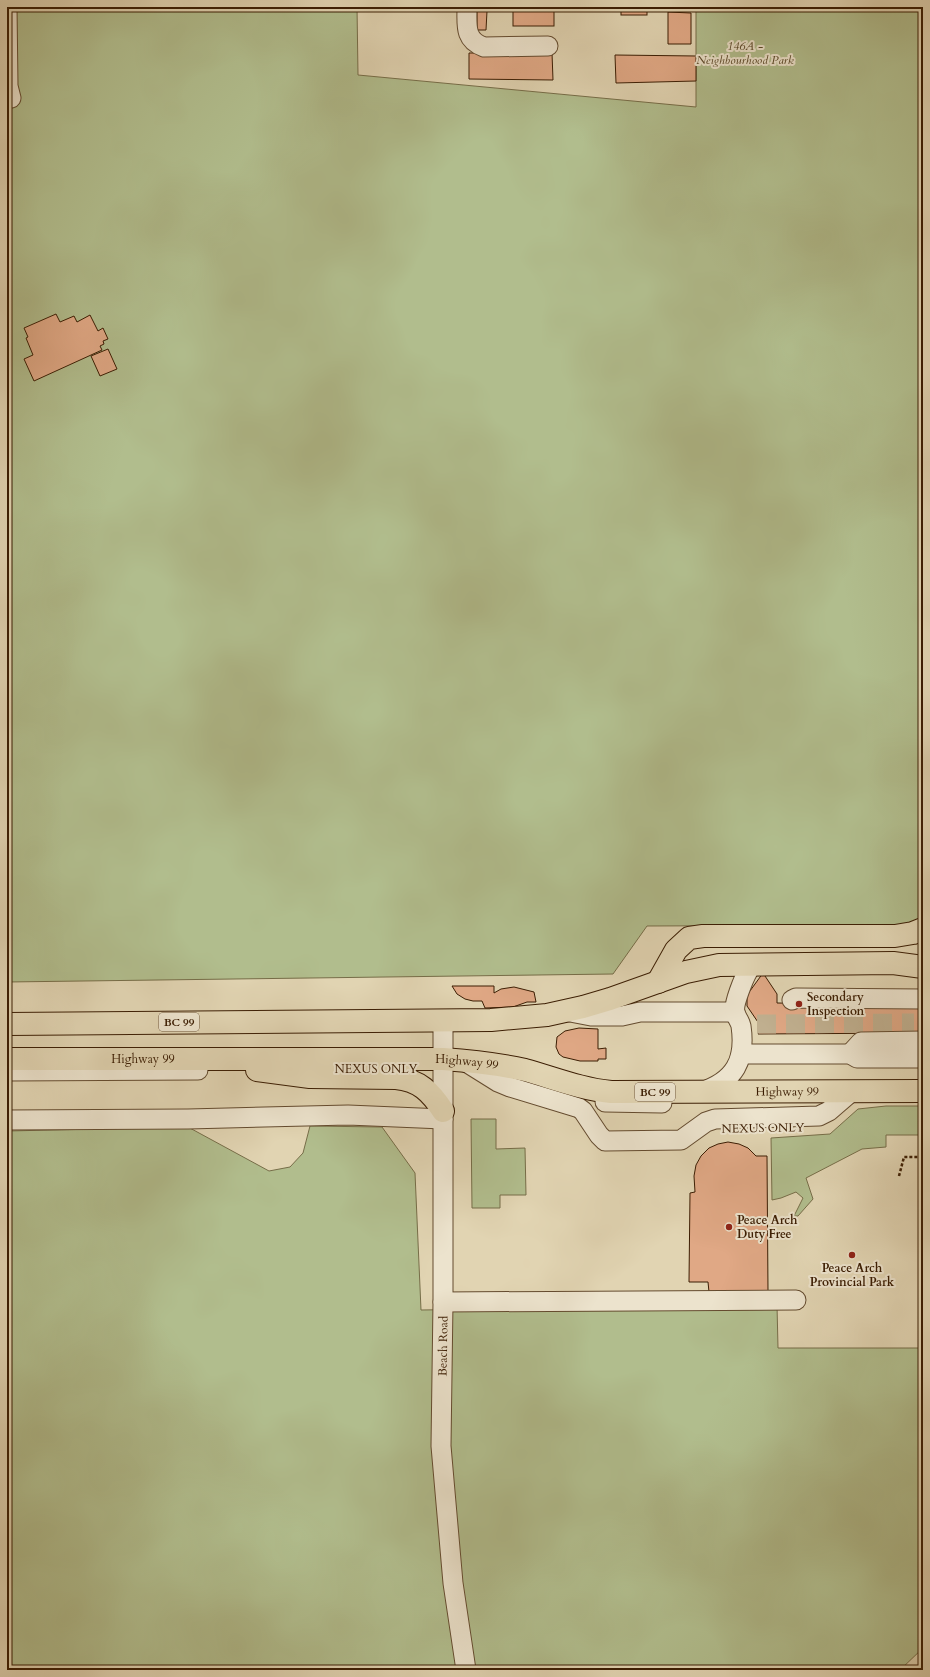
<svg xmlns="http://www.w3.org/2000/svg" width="930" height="1677" viewBox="0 0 930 1677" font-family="Cardo,serif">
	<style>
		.green { fill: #b1bd8d; stroke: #766d48 }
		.building { fill: #e0a885; stroke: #3b1d03 }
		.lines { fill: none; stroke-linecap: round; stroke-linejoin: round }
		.minor-tunnel { stroke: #c0af8f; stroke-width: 19; stroke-dasharray: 19 10; stroke-linecap: butt }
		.minor-casing { stroke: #644b2f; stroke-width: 21 }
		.highway-casing { stroke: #3b1d03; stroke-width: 24 }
		.path { stroke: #3b1d03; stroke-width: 2.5; stroke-dasharray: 3 2; stroke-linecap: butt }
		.minor { stroke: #ece3cd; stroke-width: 19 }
		.highway { stroke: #e1d4b2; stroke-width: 22 }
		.poi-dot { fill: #8f2418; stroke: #ece3cd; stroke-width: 1.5 }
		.labels { text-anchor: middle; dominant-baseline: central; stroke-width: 4; stroke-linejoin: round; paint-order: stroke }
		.shield { fill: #ece3cd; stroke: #705840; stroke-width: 1 }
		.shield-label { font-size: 11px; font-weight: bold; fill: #3b1d03 }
		.park-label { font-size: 12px; font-style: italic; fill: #584526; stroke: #ece3cd }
		.poi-label { font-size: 12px; font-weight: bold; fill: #3b1d03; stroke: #ece3cd; text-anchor: start }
		.street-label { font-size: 12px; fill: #3b1d03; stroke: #ece3cd }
	</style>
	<rect width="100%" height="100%" fill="#e1d4b2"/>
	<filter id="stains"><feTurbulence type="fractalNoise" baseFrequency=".005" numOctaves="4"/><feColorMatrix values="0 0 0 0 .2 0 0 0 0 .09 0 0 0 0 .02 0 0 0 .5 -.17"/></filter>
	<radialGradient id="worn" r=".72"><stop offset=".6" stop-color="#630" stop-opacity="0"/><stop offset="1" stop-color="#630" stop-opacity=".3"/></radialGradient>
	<g class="green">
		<path d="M7,7h350l1,68 338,32v-100h227v909l-13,9 -263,1 -34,48 -606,8z"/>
		<path d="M886,1106h37v29h-37v12l-24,2 -56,29 7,21 -15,17h-4l9,-18 -7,-6 -15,6 -9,2 -1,-62 59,-4 28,-25z"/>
		<path d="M471,1119h25v30l29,-1 1,47h-26v13h-28z"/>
		<path d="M310,1126l72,1 33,46 6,137 356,-5 1,43h145v300l-23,22h-893v-539l181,-4 81,44 21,-4 13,-14z"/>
	</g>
	<g class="building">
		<rect x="513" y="7" width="41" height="19"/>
		<rect x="621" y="7" width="26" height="8"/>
		<path d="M477,11h10l-1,19h-9z"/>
		<path d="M668,12l23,1v31h-23z"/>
		<path d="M469,53h83l1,27 -84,-1z"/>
		<path d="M615,55l81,1v25l-80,2z"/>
		<path d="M56,314l4,8 14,-6 3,6 13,-7 8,16 5,-3 5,11 -5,2 1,3 -4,2 2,4 -68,31 -10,-22 9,-4 -7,-17 2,-1 -4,-9z"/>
		<path d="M108,349l9,20 -17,7 -9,-20z"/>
		<path d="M763,973l14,21v9l146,2v28l-165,1 4,-6 -15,-22v-11z"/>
		<path d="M452,986h42v7l7,-4 13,-2 20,5 2,10h-9l-14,5 -28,1 -3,-7h-9l-8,-2 -8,-5z"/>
		<path d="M579,1028l19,1v20l8,-1v11h-8v2h-18l-17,-4 -4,-3 -3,-7 1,-10 8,-6z"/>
		<path d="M728,1142l11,2 9,4 8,8h11l1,136h-59l-1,-10h-19l1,-89 5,-1 -1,-16 2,-11 5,-9 8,-8 9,-4z"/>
	</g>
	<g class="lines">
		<path class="minor-tunnel" d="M757,1024l157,-1"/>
		<defs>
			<g id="minor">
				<path d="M7,7l1,79 3,12"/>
				<path d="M467,7c0,18 -3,33 17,40l64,-1"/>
				<path d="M792,1000l4,-2 127,1"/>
				<path d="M565,1011l26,5h31l18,-4h95"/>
				<path d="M443,1021v281l-2,144 12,137 13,87"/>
				<path d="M741,1054h109l7,4h66"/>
				<path d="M850,1054l11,-12 62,-1"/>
				<path d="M466,1062l32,20 12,5 69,21 4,3 16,24 6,6 76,-1 25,-18 9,-3 104,-3 10,-5 22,-19"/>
				<path d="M7,1071l191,-1"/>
				<path d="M701,1092c34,-11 45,-32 40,-66 -1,-5 -5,-9 -6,-14 -2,-8 9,-34 13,-41 2,-4 6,-6 9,-7"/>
				<path d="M605,1102l57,1"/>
				<path d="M7,1120l181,-1 160,-4 95,4"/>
				<path d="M443,1302l353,-2"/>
			</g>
			<g id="highway">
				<path d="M658,982l18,-32 13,-12 14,-2h192l18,-3 10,-4"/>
				<path d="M7,1024l484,-4 56,-5 36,-8 27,-8 76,-27 33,-7 174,-2 30,4"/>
				<path id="s1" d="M7,1059h436c28,2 55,5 82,11 29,8 56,19 86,22l312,-1"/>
				<path d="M257,1070l53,7 86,1c23,2 35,14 47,33"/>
			</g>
		</defs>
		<use href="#minor" class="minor-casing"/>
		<use href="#highway" class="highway-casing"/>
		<path class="path" d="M899,1176l5,-19h19"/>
		<use href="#minor" class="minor"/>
		<use href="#highway" class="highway"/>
	</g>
	<g class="poi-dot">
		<circle cx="799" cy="1004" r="4"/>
		<circle cx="729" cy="1227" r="4"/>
		<circle cx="852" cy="1255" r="4"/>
	</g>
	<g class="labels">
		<g class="shield">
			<rect x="159" y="1013" width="40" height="18" rx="3"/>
			<rect x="635" y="1083" width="40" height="18" rx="3"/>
		</g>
		<g class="shield-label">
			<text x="179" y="1022">BC 99</text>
			<text x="655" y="1092">BC 99</text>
		</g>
		<g class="park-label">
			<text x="745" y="46">146A -<tspan x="745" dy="14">Neighbourhood Park</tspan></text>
		</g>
		<g class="poi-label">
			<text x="807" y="997">Secondary<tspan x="807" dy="14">Inspection</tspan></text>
			<text x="737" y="1220">Peace Arch<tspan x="737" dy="14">Duty Free</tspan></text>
			<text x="852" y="1268" text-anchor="middle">Peace Arch<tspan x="852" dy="14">Provincial Park</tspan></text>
		</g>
		<g class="street-label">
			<text stroke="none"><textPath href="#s1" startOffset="136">Highway 99</textPath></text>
			<text stroke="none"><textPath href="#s1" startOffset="460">Highway 99</textPath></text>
			<text x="376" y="1069">NEXUS ONLY</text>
			<text stroke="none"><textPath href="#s1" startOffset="784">Highway 99</textPath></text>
			<text transform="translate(763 1128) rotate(-1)">NEXUS ONLY</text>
			<text transform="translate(443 1346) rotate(-89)">Beach Road</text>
		</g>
	</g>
	<rect width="930" height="1677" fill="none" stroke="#e1d4b2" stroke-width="24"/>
	<rect x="8" y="8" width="914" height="1661" fill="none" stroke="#3b1d03" stroke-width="2"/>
	<rect x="12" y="12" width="906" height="1653" fill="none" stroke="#3b1d03"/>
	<rect width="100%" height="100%" filter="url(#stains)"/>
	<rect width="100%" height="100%" fill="url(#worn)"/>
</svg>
